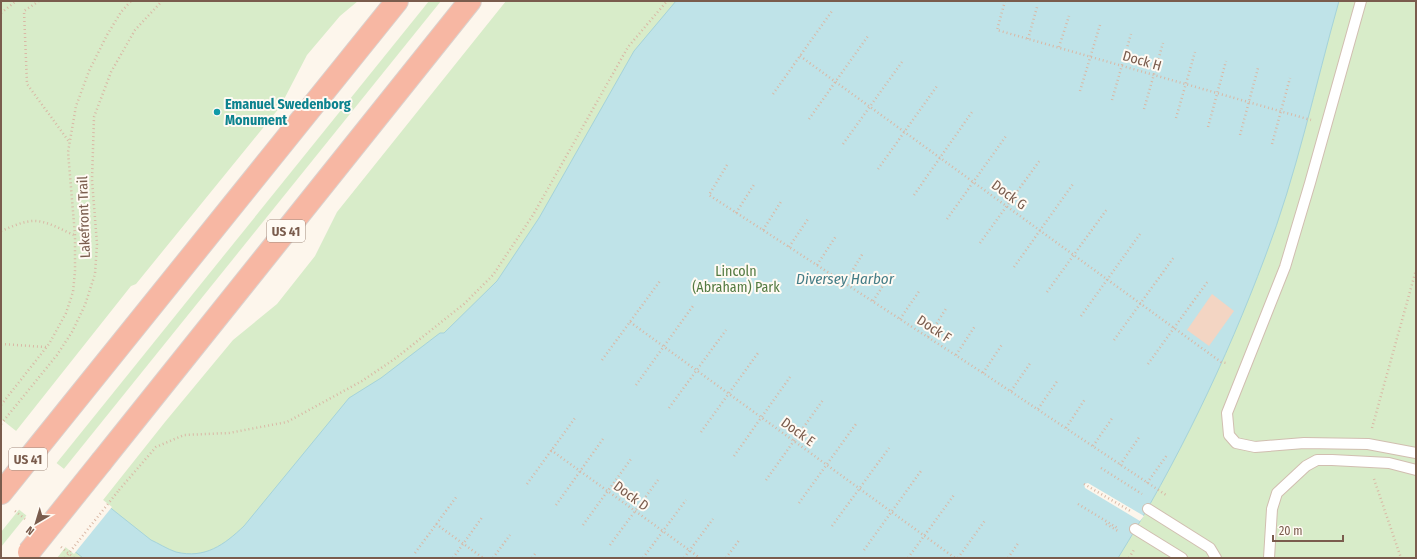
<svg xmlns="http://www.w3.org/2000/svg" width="1417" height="559" viewBox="0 0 1417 559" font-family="'Fira Sans Condensed',sans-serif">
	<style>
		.green { fill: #d8ecc9 }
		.water { fill: #bfe3e8; stroke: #a5d3da }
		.pier { fill: #fdf6ec }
		.building { fill: #f3d5c3 }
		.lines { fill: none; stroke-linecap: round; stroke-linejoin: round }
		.lane-casing { stroke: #d1beb0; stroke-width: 12 }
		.highway-casing { stroke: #dad1cd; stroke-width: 24 }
		.path { stroke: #d9b8a5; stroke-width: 2.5; stroke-dasharray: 1 3; stroke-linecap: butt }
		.lane { stroke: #fff; stroke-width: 10 }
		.highway { stroke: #f7b7a3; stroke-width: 22 }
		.highway-bridge-casing { stroke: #dad1cd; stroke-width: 24; stroke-linecap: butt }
		.path-bridge { stroke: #d9b8a5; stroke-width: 2.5; stroke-dasharray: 1 3; stroke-linecap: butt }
		.highway-bridge { stroke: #f7b7a3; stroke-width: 22 }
		.culture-dot { fill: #0f9aa8; stroke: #fffaf3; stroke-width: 1.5 }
		.labels { text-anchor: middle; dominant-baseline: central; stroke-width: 4; stroke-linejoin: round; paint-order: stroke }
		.shield { fill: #fffaf3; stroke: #a28b7f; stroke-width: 1 }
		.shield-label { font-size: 13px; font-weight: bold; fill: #7a5c4d }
		.street-label { font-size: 14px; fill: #7a5c4d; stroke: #fffaf3 }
		.culture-label { font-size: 14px; font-weight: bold; fill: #0d838f; stroke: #fffaf3; text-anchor: start }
		.park-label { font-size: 14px; fill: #537a41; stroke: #fffaf3 }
		.water-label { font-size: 15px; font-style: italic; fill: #437c86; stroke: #fffaf3 }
	</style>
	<rect width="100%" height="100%" fill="#fdf6ec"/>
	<g class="green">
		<path d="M1,1h357l-18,15 -33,39 -27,52 -144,177 -5,2 -130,164z"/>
		<path d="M429,1h12l-440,546v-15z"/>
		<path d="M506,1h910v557h-1359l108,-136 68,-82 44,-36 38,-48 22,-44z"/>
	</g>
	<path class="water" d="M676,1h663c-24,85 -42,173 -74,256 -39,104 -88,206 -147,301h-1035l-82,-65v-72l150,119c7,3 16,9 25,12 29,7 48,-7 68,-26l105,-128 32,-20 59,-45h4l53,-52 42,-63 95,-167z"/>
	<g class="pier">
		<path d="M1,419l111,88 -38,47 -73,-59z"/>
		<path d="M1088,483l56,33 -4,5 -55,-33 -1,-4z"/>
	</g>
	<path class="building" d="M1212,294l22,17 -25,35 -22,-16z"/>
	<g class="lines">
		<defs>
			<g id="lane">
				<path d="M1361,1l-51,182 -25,84 -58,146 2,22 7,8 19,4 49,-4 64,1 48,9"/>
				<path d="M1148,509l62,39 6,10"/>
				<path d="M1135,529l47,29"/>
				<path d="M1269,558l3,-49 5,-16 29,-27 11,-6h15l57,3 27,7"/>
			</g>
			<g id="highway">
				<path d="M102,461l368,-460"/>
				<path d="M1,493l396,-492"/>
			</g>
		</defs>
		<use href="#lane" class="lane-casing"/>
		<use href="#highway" class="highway-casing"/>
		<g class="path">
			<path d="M39,1l-15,10 3,73 43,59"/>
			<path d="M1005,1l-8,29 314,90"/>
			<path d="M1,13l15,-12"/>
			<path d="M1028,39l9,-32"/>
			<path d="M1059,47l10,-31"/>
			<path d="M800,56l374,272 47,34 5,1"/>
			<path d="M1080,91l20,-66"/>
			<path d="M773,94l59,-83"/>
			<path d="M1112,100l19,-66"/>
			<path d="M1144,109l19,-66"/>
			<path d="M1176,118l19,-66"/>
			<path d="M809,119l59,-83"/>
			<path d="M1208,127l18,-66"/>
			<path d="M1240,135l18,-67"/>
			<path d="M843,144l59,-82"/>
			<path d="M1272,144l18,-66"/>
			<path d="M727,165l-18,30 274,178 183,122"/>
			<path d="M878,169l59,-83"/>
			<path d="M914,195l58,-83"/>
			<path d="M736,213l19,-30"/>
			<path d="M947,219l59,-83"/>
			<path d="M763,230l19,-30"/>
			<path d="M1,231c10,-4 20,-9 31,-10 14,-1 30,9 42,14"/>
			<path d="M980,243l60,-83"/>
			<path d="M789,247l19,-28"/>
			<path d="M817,265l19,-29"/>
			<path d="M1014,267l59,-83"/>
			<path d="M845,283l18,-30"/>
			<path d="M1047,292l60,-83"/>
			<path d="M873,301l19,-29"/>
			<path d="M1081,316l59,-82"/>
			<path d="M900,319l20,-29"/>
			<path d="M630,322l325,236"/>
			<path d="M928,337l19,-30"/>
			<path d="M1114,340l60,-83"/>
			<path d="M1,344l45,3"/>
			<path d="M956,355l19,-29"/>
			<path d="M602,360l58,-79"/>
			<path d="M1148,364l60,-83"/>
			<path d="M983,373l20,-30"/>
			<path d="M636,385l57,-79"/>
			<path d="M1011,391l20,-29"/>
			<path d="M1,405l48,-61 17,-31 7,-21 2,-21v-36l-7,-83 8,-46 13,-35 18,-36 14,-23 10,-11"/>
			<path d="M669,408l57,-78"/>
			<path d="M1038,409l20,-29"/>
			<path d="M1,424l56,-69 15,-23 13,-27 10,-31 2,-30 -5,-64 2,-63 17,-45 24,-42 27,-29"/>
			<path d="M1066,428l19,-29"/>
			<path d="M1372,428l44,-158"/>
			<path d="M701,432l57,-79"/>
			<path d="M1093,446l20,-29"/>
			<path d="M551,450l149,108"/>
			<path d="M734,456l56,-79"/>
			<path d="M1120,465l20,-29"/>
			<path d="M1101,468l41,26"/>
			<path d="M1374,479l27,79"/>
			<path d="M766,480l57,-80"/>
			<path d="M1147,483l20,-28"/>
			<path d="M527,484l48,-66"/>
			<path d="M1084,484l48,28"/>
			<path d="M119,490l37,-43 28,-12 45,-2 58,-11 75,-41 34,-23 68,-54 29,-29 40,-60 95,-168 39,-46"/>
			<path d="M799,503l57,-79"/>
			<path d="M1078,504l41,25"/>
			<path d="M556,505l47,-66"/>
			<path d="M15,511l10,8"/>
			<path d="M436,524l47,34"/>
			<path d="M1106,524l12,7"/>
			<path d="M583,525l48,-66"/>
			<path d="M832,526l57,-78"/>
			<path d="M610,545l48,-65"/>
			<path d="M61,547l13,11"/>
			<path d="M864,550l57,-79"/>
			<path d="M415,553l42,-57"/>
			<path d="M453,558l30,-42"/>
			<path d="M493,558l17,-23"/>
			<path d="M532,558l3,-4"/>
			<path d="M643,558l43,-58"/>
			<path d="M684,558l29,-39"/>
			<path d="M726,558l14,-19"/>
			<path d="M908,558l46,-63"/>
			<path d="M958,558l28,-39"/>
			<path d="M1008,558l11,-16"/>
			<path d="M1129,558l6,-10"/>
		</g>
		<use href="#lane" class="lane"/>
		<use href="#highway" class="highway"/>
		<defs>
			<path id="highway-bridge" d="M29,552l73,-91"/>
		</defs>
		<use href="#highway-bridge" class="highway-bridge-casing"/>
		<path class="path-bridge" d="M65,558l54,-68"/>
		<use href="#highway-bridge" class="highway-bridge"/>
	</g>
	<circle class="culture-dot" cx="217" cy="112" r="4"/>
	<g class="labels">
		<g class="shield">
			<rect x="267" y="220" width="38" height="22" rx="3"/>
			<rect x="9" y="448" width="38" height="22" rx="3"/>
		</g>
		<g class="shield-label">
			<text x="286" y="231">US 41</text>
			<text x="28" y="459">US 41</text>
		</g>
		<g class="street-label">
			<text transform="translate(1142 61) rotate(16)">Dock H</text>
			<text transform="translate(1009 195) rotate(36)">Dock G</text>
			<text transform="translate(84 217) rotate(-92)">Lakefront Trail</text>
			<text transform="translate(934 329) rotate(33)">Dock F</text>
			<text transform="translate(798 432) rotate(36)">Dock E</text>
			<text transform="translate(631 496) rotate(36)">Dock D</text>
		</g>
		<g class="culture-label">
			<text x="225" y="104">Emanuel Swedenborg<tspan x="225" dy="16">Monument</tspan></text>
		</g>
		<g class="park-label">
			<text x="736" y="271">Lincoln<tspan x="736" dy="16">(Abraham) Park</tspan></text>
		</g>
		<g class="water-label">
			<text x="845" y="279">Diversey Harbor</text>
		</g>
	</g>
	<rect width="1417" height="559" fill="none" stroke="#7a5c4d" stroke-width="4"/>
	<g transform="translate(36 523) rotate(218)" stroke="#fffaf3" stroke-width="3" paint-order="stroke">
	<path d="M0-3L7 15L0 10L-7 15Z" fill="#7a5c4d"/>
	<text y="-6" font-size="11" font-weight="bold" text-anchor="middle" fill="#7a5c4d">N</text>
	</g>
	<path d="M1273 535v6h70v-6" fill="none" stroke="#7a5c4d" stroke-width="2"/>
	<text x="1279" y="535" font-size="12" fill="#7a5c4d" stroke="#fffaf3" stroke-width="3" paint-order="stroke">20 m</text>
</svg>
